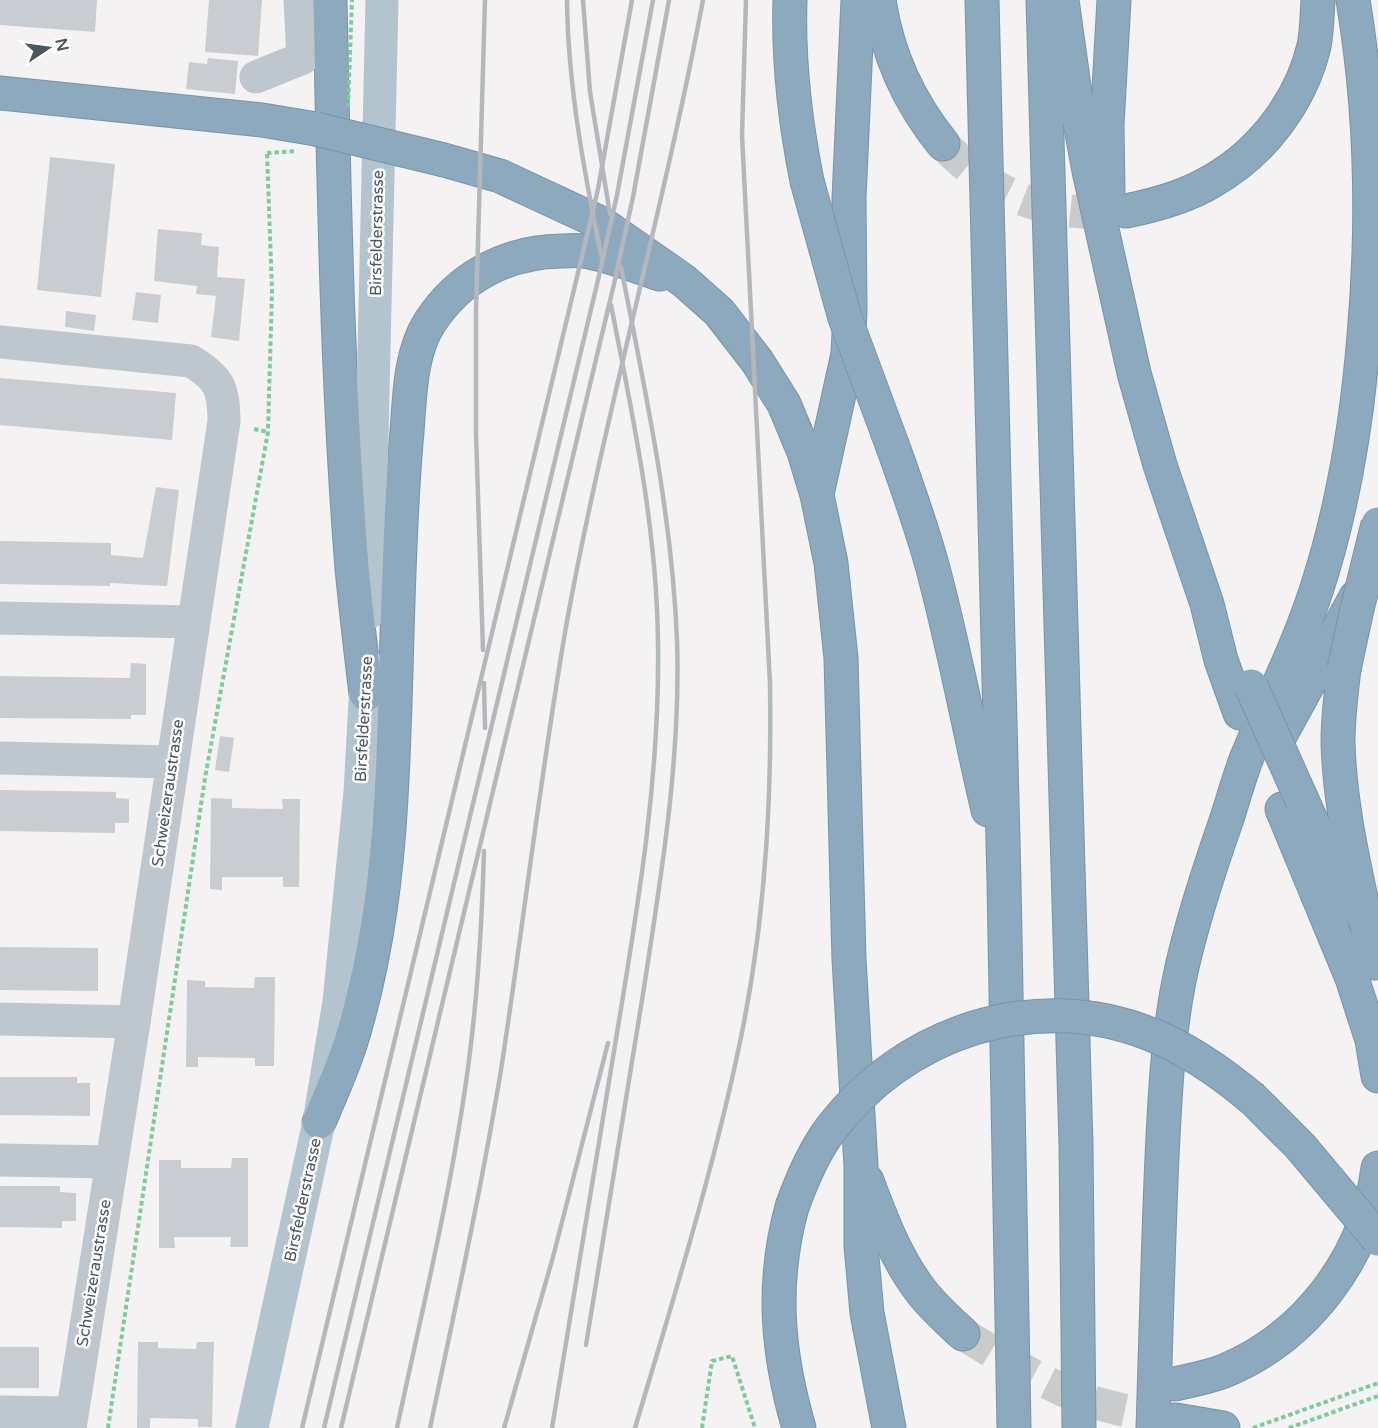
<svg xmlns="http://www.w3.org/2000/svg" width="1378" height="1428" viewBox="0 0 1378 1428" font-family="'Varela Round',sans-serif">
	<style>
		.building { fill: #c9cdd1 }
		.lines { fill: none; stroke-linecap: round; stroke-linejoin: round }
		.highway-tunnel { stroke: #cacbcd; stroke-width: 33; stroke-dasharray: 33 16; stroke-linecap: butt }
		.highway-casing { stroke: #7794aa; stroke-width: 35 }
		.path { stroke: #7ccc9d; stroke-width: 4; stroke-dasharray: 4.5 3; stroke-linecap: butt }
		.minor { stroke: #bec7ce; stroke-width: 33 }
		.major { stroke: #b3c4cf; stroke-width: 33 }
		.highway { stroke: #8ca9be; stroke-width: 33 }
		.rail { stroke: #b4b8bc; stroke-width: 4.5 }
		.highway-bridge-casing { stroke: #7794aa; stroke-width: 35; stroke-linecap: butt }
		.path-bridge { stroke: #7ccc9d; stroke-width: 4; stroke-dasharray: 4.5 3; stroke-linecap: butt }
		.highway-bridge { stroke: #8ca9be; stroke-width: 33 }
		.labels { text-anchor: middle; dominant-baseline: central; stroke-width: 5; stroke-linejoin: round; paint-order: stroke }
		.street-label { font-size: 16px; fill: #4a575f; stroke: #fff }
	</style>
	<rect width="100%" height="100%" fill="#f4f2f2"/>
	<g class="building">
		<path d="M0,0h97l-2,32 -95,-7z"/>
		<path d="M209,0h53l-4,56 -53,-4z"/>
		<path d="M208,58l30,3 -3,33 -49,-5 3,-27 18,2z"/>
		<path d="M50,157l65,7 -14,133 -64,-7z"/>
		<path d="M158,229l44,4 -1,12 18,2 -2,30 28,2 -6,62 -28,-4 5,-41 -20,-2 1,-8 -43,-5z"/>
		<path d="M136,292l25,3 -3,28 -26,-3z"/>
		<path d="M66,311l30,4 -2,16 -29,-4z"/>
		<path d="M0,378l176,15 -4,47 -172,-15z"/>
		<path d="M156,487l23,3 -12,96 -57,-3v3l-110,-2v-43l111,2v12l32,3z"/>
		<path d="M131,663l15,1v51h-15v4l-131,-1v-42l130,2z"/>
		<path d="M220,736l14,2 -5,34 -14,-2z"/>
		<path d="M0,790l116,2v6l13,1v24h-14v10l-115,-2z"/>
		<path d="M211,798l21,1v9l51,1 -1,-10h18l-1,88h-16v-10h-61v13l-12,-1z"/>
		<path d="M0,947l98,1v43l-98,-1z"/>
		<path d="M255,977h20l-1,89h-19v-8l-57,-1v10h-12l1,-87 18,1v6l49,1z"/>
		<path d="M0,1077h77v6h13v33l-90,-1z"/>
		<path d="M232,1158h16v89h-18l1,-10h-57l1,11h-16v-88h22v8h50z"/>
		<path d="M0,1186h60v6l16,1v28h-14v7l-62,-1z"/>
		<path d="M138,1342h20v6l38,1 1,-7h17l-2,85h-14v-8l-48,-1v10h-13z"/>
		<rect x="0" y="1347" width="39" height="41"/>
	</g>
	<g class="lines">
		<g class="highway-tunnel">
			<path d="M943,144c53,55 107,74 182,67"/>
			<path d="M963,1334c38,23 77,48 118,64 30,11 63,16 95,22"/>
		</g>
		<defs>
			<g id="highway">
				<path d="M330,0c4,189 7,379 22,568 4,42 9,84 14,126"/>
				<path d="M790,0c-2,61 5,121 17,181"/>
				<path d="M879,0c8,54 30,102 64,144"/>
				<path d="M982,0l22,882 10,546"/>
				<path d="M1043,0l33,1145 3,283"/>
				<path d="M1062,0l14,101 13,70 45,202 26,92 47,139 14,56 19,53"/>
				<path d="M0,93l262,27 54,9"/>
				<path d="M444,160l56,16 101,47 83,58 35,31 38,49 27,43 20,48 13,43 14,68 10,95 8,301 12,207v80l6,67 22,115"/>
				<path d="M1108,191l-1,-66 7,-125"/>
				<path d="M1126,211c30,-6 60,-14 86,-30 50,-28 89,-80 102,-135 3,-15 3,-31 4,-46"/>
				<path d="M893,447c14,39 28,78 39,118 22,81 37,164 56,245"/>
				<path d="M817,494l31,-140 2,-43 -1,-113 9,-198"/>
				<path d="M1344,669c-3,24 -6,49 -6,73 2,75 22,148 37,221"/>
				<path d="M1277,741l79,-144"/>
				<path d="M1302,800l47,105"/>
				<path d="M1282,809l70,169 20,62 6,36"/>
				<path d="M1253,1099l47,47"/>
				<path d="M319,1122c14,-33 29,-66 38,-101 20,-72 30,-149 34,-223 7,-119 5,-237 15,-355 4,-39 2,-87 24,-121 30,-46 77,-70 131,-71 7,0 15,-1 22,0 26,4 52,15 77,23"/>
				<path d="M867,1181c14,37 29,78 54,110 12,16 27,29 42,43"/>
				<path d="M792,1207c-21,77 -15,145 7,221"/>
				<path d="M1175,1384c17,-4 34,-7 49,-13 83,-34 143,-115 154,-203"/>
				<path d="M1176,1420l47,8"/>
				<path d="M1153,1428c3,-90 5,-181 9,-271 3,-63 6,-128 20,-190 11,-48 26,-94 42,-140 8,-23 14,-47 23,-70 24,-57 51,-110 70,-169 27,-83 40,-165 47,-252 10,-114 8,-223 -11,-336"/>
			</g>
		</defs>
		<use href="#highway" class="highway-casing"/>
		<g class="path">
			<path d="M254,429l14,3"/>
			<path d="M108,1428l97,-650 63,-346 4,-141 -5,-138"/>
			<path d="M702,1428l10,-67 20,-5 23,72"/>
			<path d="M1253,1428l125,-45"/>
			<path d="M1289,1428l89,-32"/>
		</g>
		<g class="minor">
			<path d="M256,77l47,-19 -3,-58"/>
			<path d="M0,342l191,19c28,17 33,27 33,60l-90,601 -64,406"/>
			<path d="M0,618l193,4"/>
			<path d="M0,758l172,4"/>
			<path d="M0,1019l134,3"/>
			<path d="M0,1160l111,2"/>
			<path d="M0,1412l72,1"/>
		</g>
		<g class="major">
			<path d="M368,613l14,-613"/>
			<path d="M252,1428l67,-306 20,-120 21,-210 7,-127"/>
		</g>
		<use href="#highway" class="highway"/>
		<g class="rail">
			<path d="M567,0c1,86 17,171 34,255"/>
			<path d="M583,0l7,92 20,122"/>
			<path d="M483,650l-7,-216v-122l9,-312"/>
			<path d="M484,683l1,45"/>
			<path d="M586,1345c19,-117 38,-234 57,-351 18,-117 38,-235 34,-354 -5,-126 -32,-250 -56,-373"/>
			<path d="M302,1428l296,-1239 34,-189"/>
			<path d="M324,1428l274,-1148 19,-85 36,-195"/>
			<path d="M341,1428l273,-1144 19,-87 36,-197"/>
			<path d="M397,1428c26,-122 56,-244 72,-368 9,-69 13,-139 15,-209"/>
			<path d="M430,1428c25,-119 51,-238 71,-358 23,-150 40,-300 66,-449 38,-208 97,-413 136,-621"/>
			<path d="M504,1428l49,-171 55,-214"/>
			<path d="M552,1428c21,-128 42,-255 63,-383 22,-133 45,-266 43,-401 -1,-115 -25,-227 -47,-339"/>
			<path d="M635,1428c38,-128 78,-256 105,-386 25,-118 32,-238 30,-358l-28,-549 4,-135"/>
		</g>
		<defs>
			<g id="highway-bridge">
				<path d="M316,129l128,31"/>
				<path d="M807,181l38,137 48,129"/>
				<path d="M1344,669l13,-60 21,-85"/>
				<path d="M1251,686l51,114"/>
				<path d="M1300,1146l78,93"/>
				<path d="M792,1207c10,-28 21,-54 38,-77 73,-98 204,-142 320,-96 38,15 72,39 103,65"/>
			</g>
		</defs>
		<use href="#highway-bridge" class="highway-bridge-casing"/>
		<g class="path-bridge">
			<path d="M348,107l4,-107"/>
			<path d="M267,153l29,-2"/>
		</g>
		<use href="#highway-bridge" class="highway-bridge"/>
	</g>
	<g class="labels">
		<g class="street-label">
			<text transform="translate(377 233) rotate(-89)">Birsfelderstrasse</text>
			<text transform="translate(364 719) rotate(-87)">Birsfelderstrasse</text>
			<text transform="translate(168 793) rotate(-82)">Schweizeraustrasse</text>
			<text transform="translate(303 1200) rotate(-78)">Birsfelderstrasse</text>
			<text transform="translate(94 1273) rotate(-81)">Schweizeraustrasse</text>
		</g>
	</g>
	<g transform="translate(48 48) rotate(77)" stroke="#ffffff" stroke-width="4.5" paint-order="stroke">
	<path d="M0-4.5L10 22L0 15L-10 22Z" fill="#4a575f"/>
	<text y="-9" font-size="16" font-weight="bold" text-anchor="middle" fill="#4a575f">N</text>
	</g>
</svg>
